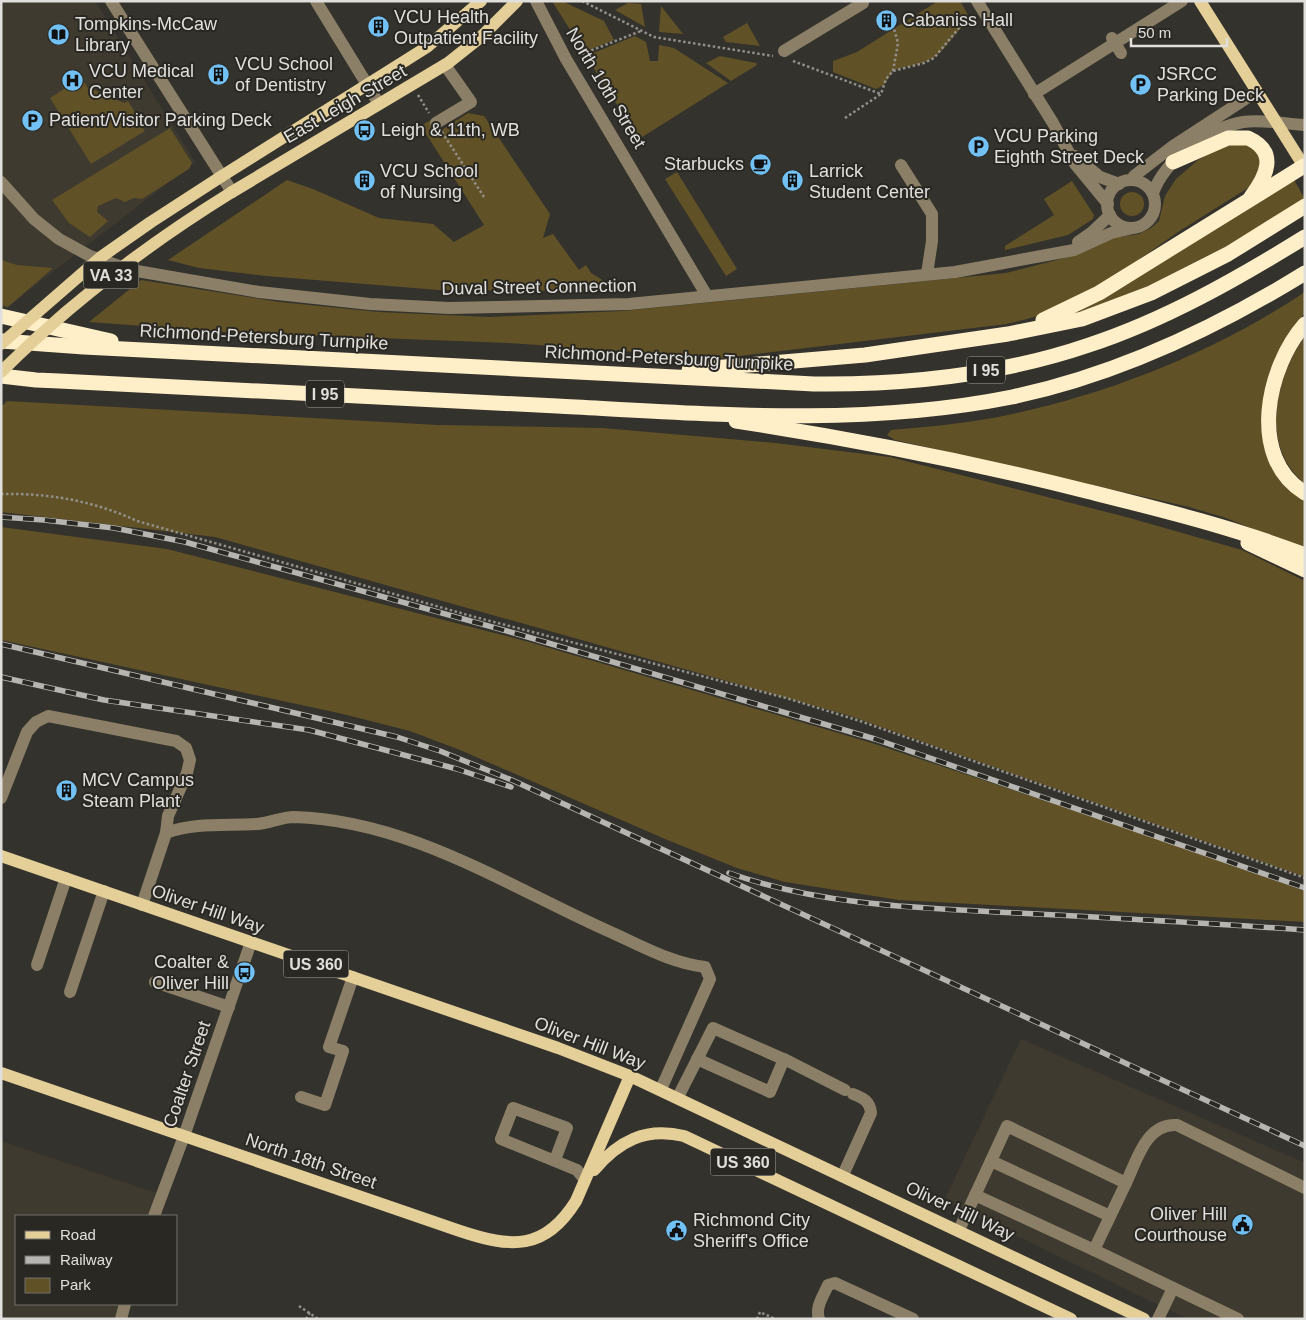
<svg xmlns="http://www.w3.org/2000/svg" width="1306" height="1320" viewBox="0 0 1306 1320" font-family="Helvetica,sans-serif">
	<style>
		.built { fill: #3f3a2f }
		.green { fill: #615126 }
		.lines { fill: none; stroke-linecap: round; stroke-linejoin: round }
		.path { stroke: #92908b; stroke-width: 2.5; stroke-dasharray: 2.5 2.5; stroke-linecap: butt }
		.minor { stroke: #8b8067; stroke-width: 12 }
		.major { stroke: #e4cf99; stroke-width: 12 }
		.highway { stroke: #feefc9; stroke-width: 15 }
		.rail-casing { stroke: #b7b5b1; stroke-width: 5.5 }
		.rail { stroke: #2a2822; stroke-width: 4; stroke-dasharray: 11; stroke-linecap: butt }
		.minor-bridge { stroke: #8b8067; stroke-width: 12 }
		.major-bridge { stroke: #e4cf99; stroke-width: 12 }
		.labels { text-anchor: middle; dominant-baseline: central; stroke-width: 4; stroke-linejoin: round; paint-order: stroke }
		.shield { fill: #2a2822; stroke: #aaa8a4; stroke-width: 1 }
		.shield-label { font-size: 16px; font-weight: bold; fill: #e1dfdc }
		.poi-label { font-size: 18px; fill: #e1dfdc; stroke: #2a2822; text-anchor: start }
		.street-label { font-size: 18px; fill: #e1dfdc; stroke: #2a2822 }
	</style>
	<rect width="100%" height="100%" fill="#34322c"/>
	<g class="built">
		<path d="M1,1h94l100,161 -189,146 -5,-1z"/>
		<path d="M1021,1039l284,124v156h-117l-244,-118z"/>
		<path d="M1,1141l164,55 -7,20h-142v88h115l-4,15h-126z"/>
	</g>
	<g class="green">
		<path d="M552,1h10l42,20 10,19 -30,12z"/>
		<path d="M938,1h22l11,19c-16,10 -23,28 -38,38 -12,8 -27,7 -40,13l-9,14 -8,4 -43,-17v-11l24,-9z"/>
		<path d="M628,3l13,1 4,23 -30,-17z"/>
		<path d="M661,6l22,28 -24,-2z"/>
		<path d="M747,23l13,23 -34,-4 -3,-5z"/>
		<path d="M635,36l11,6 4,19h8l1,-16 15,3 54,35 -89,56 -53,-83z"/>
		<path d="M720,56l36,7 1,2 -26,16 -25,-18z"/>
		<path d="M78,73l12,18 2,-2 32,14 4,-2 10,16 -3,2 10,12 -54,33 -41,-66 14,-9 -3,-5z"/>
		<path d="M468,113l16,3 66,98 -7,24 10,-4 26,36 7,-5 5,8 13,8 -2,10 -163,-1 -173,-14 -67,-8 -31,-8 119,-80 26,9 66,29 54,6 21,18 30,-17 -63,-99 11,-7 8,12z"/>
		<path d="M170,128l22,35 -3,6 -47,30 -8,-1 -9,4 -9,-4 -18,8 -1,6 11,9 -18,16 -21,-14 -17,-23z"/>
		<path d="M1227,144h23l13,17 -12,25 -73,46 -78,55 -58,28 -35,9 -285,34 -213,-15 -285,-11 -135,-10 52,-42 139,22 99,10 111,5 132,-6 384,-38 70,-18 36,-17 27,-4 12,-6 8,-7 6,-25 11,-17 22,-19z"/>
		<path d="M677,172l60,97 -11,7 -61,-97z"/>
		<path d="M1294,180l11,19 -62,40 -86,44 -97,37z"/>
		<path d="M1072,181l22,34 -1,4 -25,16 -63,15v-4l49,-31 -10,-16z"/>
		<circle cx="1132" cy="204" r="12"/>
		<path d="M1,260l16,5 36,3 -45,39 -7,-2z"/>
		<path d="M1305,292v21l-13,16 -28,92 41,78v50l-82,-32 -34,-10 -294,-67 -8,-5 4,-5c34,-3 68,-6 102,-12 109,-21 219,-64 312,-126z"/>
		<path d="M1305,336v148c-46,-38 -30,-105 0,-148z"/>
		<path d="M7,401l431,24 164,3 173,15 115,14 236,60 116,33 63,31v296l-458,-162 -333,-94 -299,-84 -214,-25v-105z"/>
		<path d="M1,527l166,22 362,93 343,101 288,96 145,52v31l-406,-22 -114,-18 -48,-14 -72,-29 -205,-89 -50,-19 -67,-17 -342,-74z"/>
	</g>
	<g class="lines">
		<g class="path">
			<path d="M582,1l72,36 119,19"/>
			<path d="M582,54l59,-23"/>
			<path d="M793,61l88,33"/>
			<path d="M893,71l5,-28 -4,-14"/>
			<path d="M418,95l11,18"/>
			<path d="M845,118l36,-24 5,-15 7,-8 31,-8 10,-5 25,-30 15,-10"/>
			<path d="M442,132l42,65"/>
			<path d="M1,494c48,-1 93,7 136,27l338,96 311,81 74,23 445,157"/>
			<path d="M299,1306l19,13"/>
			<path d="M306,1319l4,-7"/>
			<path d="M757,1319l3,-7 15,7"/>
		</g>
		<g class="minor">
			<path d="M111,1l121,191"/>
			<path d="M316,1l63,103"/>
			<path d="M536,1l30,58 141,237"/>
			<path d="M977,1l76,122 22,41 33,40"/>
			<path d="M784,51l79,-48"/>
			<path d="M1034,94l148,-93"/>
			<path d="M436,123l35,-21 -26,-37"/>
			<path d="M1075,156l25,21 19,7"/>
			<path d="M901,165l31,49v27l-5,33"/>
			<path d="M1132,180l2,-4 39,-30 83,-54"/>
			<circle cx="1131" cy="204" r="24"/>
			<path d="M1,182l33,37 25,20 31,17 41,14 128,22 111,12 79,4 180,-4 326,-32 119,-22 37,-17 22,-5"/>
			<path d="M1153,193c12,-33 55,-65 90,-71 20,-3 42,2 62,3"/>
			<path d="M1078,242l13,-9 19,-18"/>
			<path d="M1,798l26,-66 9,-10 12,-6 128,25 10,7 4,12 -3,13 -19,43 -2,17"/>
			<path d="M142,905l24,-72c29,-11 61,-7 91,-9 12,-1 25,-7 37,-7 113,3 212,68 312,113 32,14 64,33 99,37l5,12 -49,110"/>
			<path d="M37,965l29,-87"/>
			<path d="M155,982l74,25"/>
			<path d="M70,992l34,-101"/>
			<path d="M697,1059l73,33 14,-33"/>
			<path d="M301,1097l24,8 18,-54 -14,-4 24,-70"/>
			<path d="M678,1097l35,-69 77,34 55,28"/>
			<path d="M555,1160l12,-32 -54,-20 -12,31 76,31 8,10"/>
			<path d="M991,1161l119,55"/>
			<path d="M843,1175l28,-62c-1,-12 -8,-15 -18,-19"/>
			<path d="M1126,1183l-32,67 144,69"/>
			<path d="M975,1195l119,55"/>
			<path d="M154,1216l30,-80 67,-194"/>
			<path d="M959,1230l48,-104 119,57c11,-23 20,-60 51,-58l128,63"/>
			<path d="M121,1319l4,-15"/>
			<path d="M819,1319c-4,-12 4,-22 9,-34l7,-2 78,36"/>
			<path d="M1158,1319l15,-31"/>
		</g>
		<g class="major">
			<path d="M1200,1l105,167"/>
			<path d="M222,176l205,-129 54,-46"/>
			<path d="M232,192l216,-129 34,-27 35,-35"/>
			<path d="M1,856l557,192 72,28 514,243"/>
			<path d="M1,1073l459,158c51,17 85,20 116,-30l54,-125"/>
			<path d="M594,1170c25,-29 51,-43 90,-34l387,183"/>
		</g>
		<g class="highway">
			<path d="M1173,162l55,-24h20c31,14 18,39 3,59"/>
			<path d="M1,316l110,25"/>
			<path d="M1043,320l56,-27 205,-127"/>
			<path d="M1305,324c-38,43 -58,134 0,169"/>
			<path d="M1,341l83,6 730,37c92,1 187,-9 275,-39 76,-25 148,-66 216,-108"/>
			<path d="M689,370l176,-15 143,-21 74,-15 69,-26 77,-39 77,-48"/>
			<path d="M1,376l35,4c174,8 348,17 521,26 151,8 306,21 455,-9 105,-22 202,-68 293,-124"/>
			<path d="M736,421c118,18 235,41 350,70 76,19 146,36 219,64"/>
			<path d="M1248,543l57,27"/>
		</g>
		<defs>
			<g id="rail">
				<path d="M1,517l43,3 70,8 71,14 336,93 354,104 430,149"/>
				<path d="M1,644l396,93 43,14 74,30 791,365"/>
				<path d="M1,677l103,23 205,30 148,39 54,18"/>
				<path d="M729,873c94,33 190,35 288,40 96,5 192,10 288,17"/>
			</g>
		</defs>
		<use href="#rail" class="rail-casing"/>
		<use href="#rail" class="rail"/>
		<path class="minor-bridge" d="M1112,38l9,15"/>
		<g class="major-bridge">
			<path d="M1,344l100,-87 50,-35 71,-46"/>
			<path d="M1,372c70,-70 147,-128 231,-180"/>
		</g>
	</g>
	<defs>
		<symbol id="building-disc" viewBox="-11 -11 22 22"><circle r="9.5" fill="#72c1f5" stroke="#2a2822"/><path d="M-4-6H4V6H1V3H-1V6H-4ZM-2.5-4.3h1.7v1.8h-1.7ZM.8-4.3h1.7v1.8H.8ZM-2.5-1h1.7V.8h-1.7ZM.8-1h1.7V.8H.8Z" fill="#111"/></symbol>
		<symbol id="library-disc" viewBox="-11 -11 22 22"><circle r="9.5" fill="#72c1f5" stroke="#2a2822"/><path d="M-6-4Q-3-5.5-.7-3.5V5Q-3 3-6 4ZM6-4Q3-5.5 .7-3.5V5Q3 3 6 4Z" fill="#111"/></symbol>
		<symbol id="hospital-disc" viewBox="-11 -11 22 22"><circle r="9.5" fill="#72c1f5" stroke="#2a2822"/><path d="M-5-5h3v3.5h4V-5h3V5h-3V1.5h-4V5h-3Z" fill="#111"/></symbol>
		<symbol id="parking-disc" viewBox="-11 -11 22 22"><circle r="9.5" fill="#72c1f5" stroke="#2a2822"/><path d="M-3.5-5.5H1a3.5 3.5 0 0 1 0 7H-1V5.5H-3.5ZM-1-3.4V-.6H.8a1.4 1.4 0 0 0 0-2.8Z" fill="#111"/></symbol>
		<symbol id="bus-disc" viewBox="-11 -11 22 22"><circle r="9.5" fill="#72c1f5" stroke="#2a2822"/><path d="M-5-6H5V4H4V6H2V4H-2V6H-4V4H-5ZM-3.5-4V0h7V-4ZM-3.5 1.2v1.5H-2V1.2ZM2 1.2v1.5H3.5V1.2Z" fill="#111"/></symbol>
		<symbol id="cafe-disc" viewBox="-11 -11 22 22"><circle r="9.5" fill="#72c1f5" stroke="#2a2822"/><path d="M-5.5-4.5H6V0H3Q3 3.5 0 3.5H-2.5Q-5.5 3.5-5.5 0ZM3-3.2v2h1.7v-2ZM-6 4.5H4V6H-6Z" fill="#111"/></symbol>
		<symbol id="civic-disc" viewBox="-11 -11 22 22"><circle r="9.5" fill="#72c1f5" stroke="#2a2822"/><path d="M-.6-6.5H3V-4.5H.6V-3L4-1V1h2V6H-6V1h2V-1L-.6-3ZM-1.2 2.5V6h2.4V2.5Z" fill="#111"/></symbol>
	</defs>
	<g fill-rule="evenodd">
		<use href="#building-disc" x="874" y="8" width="25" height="25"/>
		<use href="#building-disc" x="366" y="14" width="25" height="25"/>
		<use href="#library-disc" x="46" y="22" width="25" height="25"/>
		<use href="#building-disc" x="206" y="62" width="25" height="25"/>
		<use href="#hospital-disc" x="60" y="68" width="25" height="25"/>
		<use href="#parking-disc" x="1128" y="72" width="25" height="25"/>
		<use href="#parking-disc" x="20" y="108" width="25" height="25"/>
		<use href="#bus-disc" x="352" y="118" width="25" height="25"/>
		<use href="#parking-disc" x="966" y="134" width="25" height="25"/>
		<use href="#cafe-disc" x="748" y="152" width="25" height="25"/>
		<use href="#building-disc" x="352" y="168" width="25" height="25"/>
		<use href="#building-disc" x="780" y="168" width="25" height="25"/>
		<use href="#building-disc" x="54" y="778" width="25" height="25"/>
		<use href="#bus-disc" x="232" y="960" width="25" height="25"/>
		<use href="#civic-disc" x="1230" y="1212" width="25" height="25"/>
		<use href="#civic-disc" x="664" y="1218" width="25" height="25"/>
	</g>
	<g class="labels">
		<g class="shield">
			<rect x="83.5" y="261.5" width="55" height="27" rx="4"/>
			<rect x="967" y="356.5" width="38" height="27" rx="4"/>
			<rect x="306" y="380.5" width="38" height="27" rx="4"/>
			<rect x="283.5" y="950.5" width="65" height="27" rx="4"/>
			<rect x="710.5" y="1148.5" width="65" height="27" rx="4"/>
		</g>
		<g class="shield-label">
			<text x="111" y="275">VA 33</text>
			<text x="986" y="370">I 95</text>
			<text x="325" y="394">I 95</text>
			<text x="316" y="964">US 360</text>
			<text x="743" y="1162">US 360</text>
		</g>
		<g class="poi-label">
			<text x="394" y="17">VCU Health<tspan x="394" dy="21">Outpatient Facility</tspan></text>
			<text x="902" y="20">Cabaniss Hall</text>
			<text x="75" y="24">Tompkins-McCaw<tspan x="75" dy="21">Library</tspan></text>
			<text x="235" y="64">VCU School<tspan x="235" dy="21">of Dentistry</tspan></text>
			<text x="89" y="71">VCU Medical<tspan x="89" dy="21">Center</tspan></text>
			<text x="1157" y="74">JSRCC<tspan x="1157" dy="21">Parking Deck</tspan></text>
			<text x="49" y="120">Patient/Visitor Parking Deck</text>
			<text x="381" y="130">Leigh &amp; 11th, WB</text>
			<text x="994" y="136">VCU Parking<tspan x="994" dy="21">Eighth Street Deck</tspan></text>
			<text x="744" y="164" text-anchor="end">Starbucks</text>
			<text x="380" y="171">VCU School<tspan x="380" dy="21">of Nursing</tspan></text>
			<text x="809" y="171">Larrick<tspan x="809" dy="21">Student Center</tspan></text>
			<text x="82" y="780">MCV Campus<tspan x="82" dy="21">Steam Plant</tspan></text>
			<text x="229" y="962" text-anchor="end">Coalter &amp;<tspan x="229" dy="21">Oliver Hill</tspan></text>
			<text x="1227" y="1214" text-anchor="end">Oliver Hill<tspan x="1227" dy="21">Courthouse</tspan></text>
			<text x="693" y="1220">Richmond City<tspan x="693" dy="21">Sheriff's Office</tspan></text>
		</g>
		<g class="street-label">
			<text transform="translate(606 88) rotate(59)">North 10th Street</text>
			<text transform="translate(345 104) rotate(-30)">East Leigh Street</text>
			<text transform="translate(539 287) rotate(-1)">Duval Street Connection</text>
			<text transform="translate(264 337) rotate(3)">Richmond-Petersburg Turnpike</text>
			<text transform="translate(669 358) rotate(3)">Richmond-Petersburg Turnpike</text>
			<text transform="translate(208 909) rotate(19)">Oliver Hill Way</text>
			<text transform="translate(590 1043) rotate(21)">Oliver Hill Way</text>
			<text transform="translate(187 1074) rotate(-71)">Coalter Street</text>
			<text transform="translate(311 1161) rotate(19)">North 18th Street</text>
			<text transform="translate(960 1211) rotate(25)">Oliver Hill Way</text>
		</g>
	</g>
	<rect width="1306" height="1320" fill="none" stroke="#e1dfdc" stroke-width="5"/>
	<rect x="15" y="1215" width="162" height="90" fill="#2a2822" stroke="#73716c"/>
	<rect x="25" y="1231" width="25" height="8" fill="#e4cf99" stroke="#73716c"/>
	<text x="60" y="1240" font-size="15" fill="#e1dfdc">Road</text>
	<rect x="25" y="1256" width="25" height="8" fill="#b7b5b1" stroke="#73716c"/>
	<text x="60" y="1265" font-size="15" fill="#e1dfdc">Railway</text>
	<rect x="25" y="1278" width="25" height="15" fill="#615126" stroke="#73716c"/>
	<text x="60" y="1290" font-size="15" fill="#e1dfdc">Park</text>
	<path d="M1131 38v8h96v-8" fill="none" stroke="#e1dfdc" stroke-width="2.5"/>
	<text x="1138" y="38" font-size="15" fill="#e1dfdc" stroke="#2a2822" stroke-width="4" paint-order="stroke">50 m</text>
</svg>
